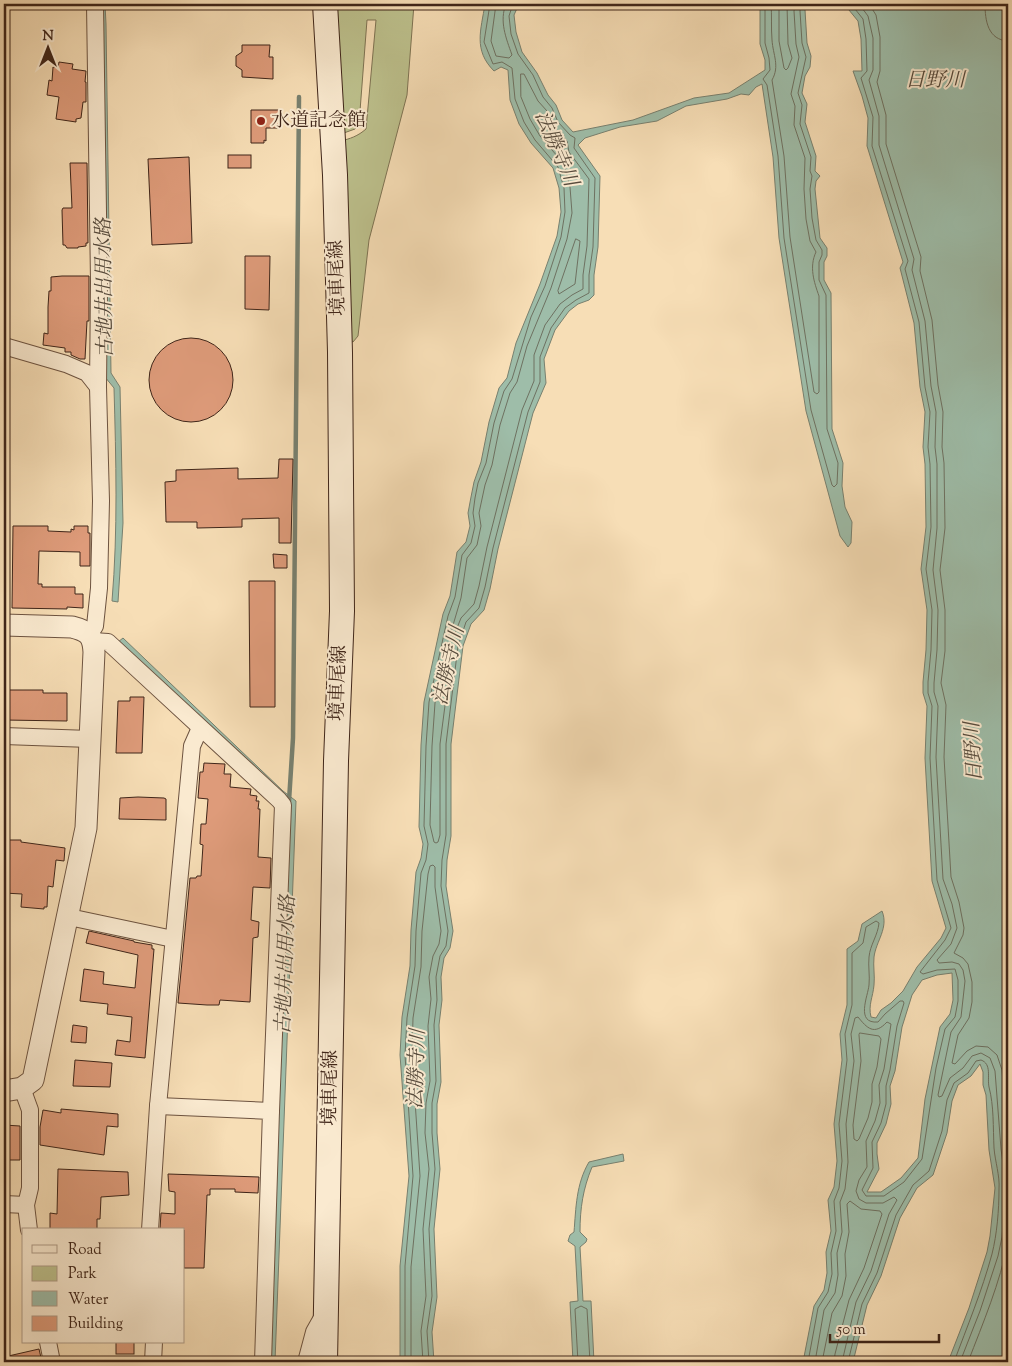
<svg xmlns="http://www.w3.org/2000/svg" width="1012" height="1366" viewBox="0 0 1012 1366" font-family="'Sorts Mill Goudy','Noto Serif JP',serif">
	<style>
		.green { fill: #bdc18d; stroke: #7e7353 }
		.water { fill: #9ebda9; stroke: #78806f; fill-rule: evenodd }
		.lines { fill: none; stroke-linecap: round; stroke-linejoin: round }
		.shore { stroke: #6e7161; stroke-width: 1 }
		.stream { stroke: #78806f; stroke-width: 4.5 }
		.building { fill: #de9b7a; stroke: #3f2519 }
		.minor-casing { stroke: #6d5340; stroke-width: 18 }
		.tertiary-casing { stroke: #6d5340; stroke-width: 23 }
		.secondary-casing { stroke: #3f2519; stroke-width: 26 }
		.minor { stroke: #faead0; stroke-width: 16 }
		.tertiary { stroke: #faead0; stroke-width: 21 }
		.secondary { stroke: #faead0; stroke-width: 24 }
		.poi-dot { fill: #8f2418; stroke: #faead0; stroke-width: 2 }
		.labels { text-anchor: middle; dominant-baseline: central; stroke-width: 4; stroke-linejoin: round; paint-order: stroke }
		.poi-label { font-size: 19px; fill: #3f2519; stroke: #faead0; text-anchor: start }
		.street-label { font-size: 19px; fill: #3f2519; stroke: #faead0 }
		.water-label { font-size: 20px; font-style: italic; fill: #574b3d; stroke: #faead0 }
	</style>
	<rect width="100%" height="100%" fill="#f7deb6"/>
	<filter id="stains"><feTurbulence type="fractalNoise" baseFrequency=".004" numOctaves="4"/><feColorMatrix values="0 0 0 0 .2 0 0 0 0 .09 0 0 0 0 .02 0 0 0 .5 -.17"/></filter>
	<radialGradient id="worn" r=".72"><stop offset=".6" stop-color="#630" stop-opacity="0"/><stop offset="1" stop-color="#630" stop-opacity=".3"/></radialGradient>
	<path class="green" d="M332,4h82l-7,91 -38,145 -11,96 -5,6 -4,-1 -9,-200c10,-2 18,-5 26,-12l10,-109h-9l-8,104 -4,5 -14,5z"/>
	<g class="water">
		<path d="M99,4h6l1,20 5,349 9,14 3,136 -5,79 -6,-1c6,-71 4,-141 2,-213l-9,-11z"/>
		<path d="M485,4h34l-5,11 2,17 6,20 15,21 11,22 8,10 6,15 11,12 60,-12 61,-22 35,-5 36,-23v-10l-5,-16v-40h46l-1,6 2,33 4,13 -1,11 -5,9 -3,17 5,11 -2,18 11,34 -1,15 5,5 -4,5 -1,8 5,49 7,10v8l-3,6v18l7,13 1,136 11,34 -1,23 3,21 7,15 -1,21 -3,4 -8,-11 -34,-125 -27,-173 -6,-81 -11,-73 -6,3 -7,8 -8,-1 -14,5 -41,7 -29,15 -37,6 -35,11 -7,7 22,31 -2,71 -4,28v20l-5,5 -11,4 -9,7 -14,19 -11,29 2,24 -13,30 -35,136 -8,40 -6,21 -13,14 -8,22 -12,98v92l-4,24 -1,26 7,45 -3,17 -6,10 -3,19 1,23 -3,25 2,57 -4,22v29l3,36 -6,60 3,68 -5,35 2,30h-34v-96l9,-90 -9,-121 2,-38 8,-51 1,-36 5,-58 5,-14 2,-14 -4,-17 2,-82 3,-43 19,-88 7,-18 7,-44 9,-10 4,-16 -2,-13 3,-16 3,-15 7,-20 8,-40 10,-34 8,-10 9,-35 24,-59 17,-48 4,-24 -2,-24 -6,-20 -22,-25 -12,-19 -9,-24 -2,-30 -7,-3 -7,4c-21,-21 -13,-41 -9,-67z"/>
		<path d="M844,4h159l5,36v1322h-60l21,-54 18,-56 3,-16 5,-48 -6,-38 -3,-55 -3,-10v-13l-3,-8 -9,12 -13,9 -6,16 -5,32 -14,42 -16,13 -17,30 -19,58 -14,29 -14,57h-50l11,-56 10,-16 3,-17 -1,-21 5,-21 -3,-31 6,-13 3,-26 -3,-37 8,-64 -2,-26 7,-29v-56l11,-8 4,-17 20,-13c7,17 -6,30 -8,46 -1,9 1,19 0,28 -1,12 -6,20 -3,32l5,1 5,-8 10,-7 12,-12 14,-24 24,-29 5,-10 -14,-47 -7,-123 2,-52 -4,-13v-11l3,-32 1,-40 -6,-41 5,-42 -1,-63 -2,-17 2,-35 -5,-25 -6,-64 -14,-55 3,-6 -36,-116 1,-28 -6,-22 -9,-25h9l-1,-32 -3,-18zM952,973l1,27 -3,14 -10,13 -15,72 -7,59 -17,20 -20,14h-14l12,-23 -2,-15v-11l9,-19 5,-20 -1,-18 5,-15 7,-44 10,-32 10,-15 15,-5z"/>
		<path d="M123,638l160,153 13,10 -21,561h-8l22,-558 -171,-162z"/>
		<path d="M623,1154l1,7 -32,6c-9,22 -12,41 -12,65l7,7 -1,3 -6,5 3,54h8l3,61h-21l-3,-60 8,-1 -3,-55 -7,-5 2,-6 4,-3c2,-24 2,-48 15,-70z"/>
	</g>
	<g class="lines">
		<g class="shore">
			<path d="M496,4l-5,37 5,15 13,2 3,-3c-6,-17 -13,-34 -6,-51"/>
			<path d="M765,4v39l4,15 1,12 -7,9 4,6 11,71 6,82 27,172 21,75 2,2 3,-3 1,-21 -11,-34 -1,-134 -7,-15v-18l3,-7v-5l-6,-10 -4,-22 -2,-29 2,-13 -2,-5 1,-14 -11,-33 2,-19 -4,-12 8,-36 -4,-14 -2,-32 1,-7"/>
			<path d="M771,4c1,12 0,24 1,36 1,15 8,26 0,40l12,76 6,81 24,155 3,2 2,-2v-96c-5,-14 -10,-29 -3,-44l-6,-11 -4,-22 -2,-30 1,-31 -11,-33 1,-19 -4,-12 8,-37 -3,-13 -2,-33 1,-7"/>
			<path d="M779,4v37l5,27 2,2 2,-2 4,-10 -4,-14 -1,-40"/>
			<path d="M859,4l9,12 5,22v32l-4,10 10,36v29l35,114 -2,11 13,51 6,65 5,26 -1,35 2,17v64l-4,42 5,40 -1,40 -3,33v9l4,14 -2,51 7,122 9,25 5,24 -6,16 -14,16 2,3 13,-1 7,2 4,6 2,11 -4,36 -10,15 -13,63 1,2 3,-1 8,-18 13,-10 9,-12 9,-3 9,5 5,13 6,78 5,38 -4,50 -4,19 -18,55 -20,51"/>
			<path d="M869,4l7,11 4,22v34l-3,11 9,33v29l35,113 -1,14 12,49 6,65 5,27 -1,35 2,16 1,65 -5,42 5,40v41l-4,32 5,22 -2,52 7,120 8,25 5,26 -1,7 -9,18 9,5 5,6 4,18v20l-3,16 -11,17 -6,28 3,1 12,-13 9,-5 12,1 9,8 5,15 6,79"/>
			<path d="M985,4c0,17 3,36 23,37"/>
			<path d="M521,74h3l14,27 9,10 6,15 14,15 2,11 20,27 -2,67 -4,29v14l-11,6 -12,9 -15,21 -11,30v26l-12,29 -35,137 -8,39 -5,18 -13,14 -6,15 -2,2 -2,-3 10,-34 6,-40 10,-13 4,-19 -2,-13 6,-28 7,-20 8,-40 10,-32 7,-11 10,-36 24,-58 16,-49 5,-26 -2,-26 -6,-23 -24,-28 -10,-17 -9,-22z"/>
			<path d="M576,239l4,2 -5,43 -16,10 -1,-3z"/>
			<path d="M449,653l2,2 -1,12 -10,77v91l-2,7 -2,1 -2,-1 -4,-17 2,-79 3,-43 11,-49z"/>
			<path d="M860,1033l19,3 2,3 -4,28 -5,17v18l-4,16 -9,21 -2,2 -3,-2 -1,-14 8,-64 -2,-26z"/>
			<path d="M405,1362v-96l8,-90 -8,-121 2,-37 8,-52 1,-35 5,-58 5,-13 2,-16 -4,-18 2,-80 3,-44 19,-86 7,-19 7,-42 9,-12 4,-17 -2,-13 2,-15 3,-15 8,-20 8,-40 10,-32 8,-12 19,-62 14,-31 16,-49 4,-25 -1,-24 -6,-21 -23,-27 -11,-18 -9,-23 -3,-31 -10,-6 -9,2 -9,-22 6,-38"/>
			<path d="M411,1362v-95l9,-91 -8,-121 1,-37 8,-51 1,-36 6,-57 2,-8 3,-1 2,2v20l6,44 -2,13 -6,12 -4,21 2,22 -3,27 2,55 -4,22 -1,30 4,36 -6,60 3,67 -5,35 2,31"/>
			<path d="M429,1362l-2,-31 5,-35 -3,-67 6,-60 -3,-36v-30l4,-22 -2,-56 3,-25 -1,-23 4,-21 6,-10 2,-15 -7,-45 1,-26 4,-25v-91l12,-98 8,-24 13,-14 6,-21 8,-39 35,-136 12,-30v-25l11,-29 14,-20 11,-8 13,-7v-18l4,-28 2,-69 -21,-30 1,-10 -5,-3 -12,-13 -6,-14 -9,-11 -10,-22 -15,-21 -7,-20 -2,-18 4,-12"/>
			<path d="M578,1362l-3,-53 6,-3 6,3 3,53"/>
			<path d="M808,1362l10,-54 10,-16 4,-18 -1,-21 5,-22 -2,-30 5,-13 3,-27 -3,-37 8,-64 -2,-26 7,-29v-52l11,-10 3,-16 10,-6 3,2c-1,12 -9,22 -10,34 -1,9 1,19 0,28 -1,11 -14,39 9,37l7,-8 15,-13h3l1,2 -7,23 -7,44 -4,16v18l-5,19 -9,19 1,26 -11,22 4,6h18l20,-14 18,-23 14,-91 9,-39 10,-12 3,-16v-21l-3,-11 -18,1 -14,4 -3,-2 25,-32 6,-12 -14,-48 -7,-122 2,-52 -4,-13v-11l3,-32 1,-40 -6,-41 5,-42 -1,-63 -2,-17 2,-35 -5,-25 -6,-65 -14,-53 3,-8 -36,-115 1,-29 -12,-39 6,-7 -1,-32 -3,-20 -12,-15"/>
			<path d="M815,1362l9,-52 11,-17 3,-18 -1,-22 5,-21 -2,-30 5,-13 3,-27 -2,-38 8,-63 -3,-27 4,-16 3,-1c9,11 16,19 29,5l4,2 -7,45 -5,16 1,18 -5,18 -9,20 1,26 -8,13 -3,11 3,8 7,4h17l11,-6 3,3 -8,14 -18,57 -15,31 -14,60"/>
			<path d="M822,1362l10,-49 10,-17 4,-20 -1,-22 4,-22 -2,-28 3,-3 11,8 19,2 2,3 -18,54 -15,32 -14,54 -1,8"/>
			<path d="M848,1362l14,-58 15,-31 19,-58 17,-30 16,-14 13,-40 5,-31 7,-17 14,-10 8,-12 5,-1c11,4 6,17 8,27 5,19 4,40 5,61 1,13 6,28 5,41 0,21 -2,45 -7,65 -10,37 -25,73 -38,108"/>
			<path d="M968,1362c15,-39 32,-79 40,-120"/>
		</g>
		<path class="stream" d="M289,801l4,-63 6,-641"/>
	</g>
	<g class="building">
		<path d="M242,45h28l-1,12h4v22l-31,-2v-7l-6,-4v-10l6,-4z"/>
		<path d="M59,62l14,2 -1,5 14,2 -1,11h1v20h-3l-2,16 -5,1v3l-20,-3 3,-22 -12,-2 2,-15 3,1 1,-14 5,1z"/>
		<path d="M251,110h30l-1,18h-14v13l-2,-1v3h-13z"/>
		<rect x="228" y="155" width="23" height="13"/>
		<path d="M189,157l3,86 -40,2 -4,-86z"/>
		<path d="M70,163h17l1,80h-2v3l-8,1v1h-11l-2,-3h-2l-1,-35 1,-2h9z"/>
		<path d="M245,256h25l-1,54 -24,-1z"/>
		<path d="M62,276h27v45h-2l-2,38h-5l-9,-4v-3h-6v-4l-22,-3 1,-12 4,1v-27l1,-16h2v-14z"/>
		<circle cx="191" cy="380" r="42"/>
		<path d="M279,459h14l-2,84h-12v-25l-37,1v8l-45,1v-6h-31l-1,-40 11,-1v-11l62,-2v11l40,-1z"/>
		<path d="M13,526h35v5l23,1v-3l3,1v-4h14v7h2v33h-10v-14l-41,-1 -1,33h4v3h33v7h8v14l-16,-1v2l-55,-1z"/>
		<path d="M273,554l14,1v13h-13z"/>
		<path d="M249,581h26v126h-25z"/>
		<path d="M7,690h36v3h24v28l-63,-1v-24h3z"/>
		<path d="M130,697h14l-2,56h-26l2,-52h12z"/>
		<path d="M204,763l21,1 -1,10h7l-1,13 21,2 -1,6 7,1 -1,5h3l-1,8h2l-2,48 13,1 -1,30 -17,-1 -2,33 8,2 -1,15 -5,1 -3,64 -30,-2 -1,5h-12l-29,-2 12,-125h6l1,-2h4l2,-31 -3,-1 1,-20h5l2,-25 -10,-1 2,-26h3z"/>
		<path d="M138,797l26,1 2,1v21l-47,-1 1,-21z"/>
		<path d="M5,840h16v2l44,6 -1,13 -8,-1 -3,27 -5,-1 -1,21h-3v2l-23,-2 1,-13 -18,-1v-11h4z"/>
		<path d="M89,931l45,10v1l18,3v4h2l-9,109 -30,-3 2,-15 13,2 2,-25 -25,-3 1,-10 -28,-3 4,-32 20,3 -1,12 32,4 3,-33 -52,-12z"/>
		<path d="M73,1025l14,2 -1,16 -15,-1z"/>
		<path d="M75,1060l37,3 -2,24 -37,-1z"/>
		<path d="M61,1109l57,5v13l-11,-1 -3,29 -64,-10v-18l3,-17 18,3z"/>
		<path d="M4,1125l16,1v34h-16z"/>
		<path d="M58,1169l70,3 1,23 -28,2 -1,22h-3v11l-47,-1v-16l7,1z"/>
		<path d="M168,1174l91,3 -1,16 -23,-1v-3h-25v6h-3l-3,73h-20v-38l-24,-1 1,-16 14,1v-22l-6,-1z"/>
		<rect x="116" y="1342" width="18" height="12"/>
		<path d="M39,1349l3,13h-38v-5z"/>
	</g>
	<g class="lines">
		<defs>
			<g id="minor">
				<path d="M4,346l62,18 21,9 11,14"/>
				<path d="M89,635l6,-9 4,-38 2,-87 -3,-114 1,-105 -4,-278"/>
				<path d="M93,641l15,1 171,158 4,5 -12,306"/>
				<path d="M4,736l86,3"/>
				<path d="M69,917l104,22"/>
				<path d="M22,1088l8,22v78l-4,17 3,25"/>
				<path d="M158,1106l113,5 -8,251"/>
				<path d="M4,1204l22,1"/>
				<path d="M150,1230l8,-124 34,-360 8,-18"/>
				<path d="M48,1342l4,20"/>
				<path d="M153,1362l1,-20"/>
				<path d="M306,1362l8,-30 9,-16"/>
			</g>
			<path id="tertiary" d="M4,625l68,2c16,4 21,8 22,25l-8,176 -53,252 -11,8 -18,3"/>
			<path id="secondary" d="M325,1362l11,-601 6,-150 -2,-259 -5,-177 -10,-171"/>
		</defs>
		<use href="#minor" class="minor-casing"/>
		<use href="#tertiary" class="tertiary-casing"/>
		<use href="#secondary" class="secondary-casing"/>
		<use href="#minor" class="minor"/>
		<use href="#tertiary" class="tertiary"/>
		<use href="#secondary" class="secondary"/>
	</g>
	<circle class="poi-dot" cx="261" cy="121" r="5"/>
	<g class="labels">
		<g class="poi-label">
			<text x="271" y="121">水道記念館</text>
		</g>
		<g class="street-label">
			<text transform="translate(338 278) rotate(-92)">境車尾線</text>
			<text transform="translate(339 683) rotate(-88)">境車尾線</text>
			<text transform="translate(331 1088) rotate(-89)">境車尾線</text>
		</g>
		<g class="water-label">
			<text x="935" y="81">日野川</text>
			<text transform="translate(555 149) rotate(67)">法勝寺川</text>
			<text transform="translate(106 288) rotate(-91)">古地井出用水路</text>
			<text transform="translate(450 666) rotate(-77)">法勝寺川</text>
			<text transform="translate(975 752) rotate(-93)">日野川</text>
			<text transform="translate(287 965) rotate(-88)">古地井出用水路</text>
			<text transform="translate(418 1069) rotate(-88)">法勝寺川</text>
		</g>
	</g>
	<rect width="1012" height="1366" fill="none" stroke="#f7deb6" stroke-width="20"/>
	<rect x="5" y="5" width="1002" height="1356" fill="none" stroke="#3f2519" stroke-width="2.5"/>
	<rect x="10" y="10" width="992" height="1346" fill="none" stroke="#3f2519"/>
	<rect x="22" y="1228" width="162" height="115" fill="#faead0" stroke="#af9b87"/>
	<rect x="32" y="1245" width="25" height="8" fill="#faead0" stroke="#af9b87"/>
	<text x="68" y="1254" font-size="15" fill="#3f2519">Road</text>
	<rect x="32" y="1266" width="25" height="15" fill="#bdc18d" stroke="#af9b87"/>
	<text x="68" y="1278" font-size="15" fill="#3f2519">Park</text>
	<rect x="32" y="1291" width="25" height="15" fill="#9ebda9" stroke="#af9b87"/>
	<text x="68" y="1304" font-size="15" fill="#3f2519">Water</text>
	<rect x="32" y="1316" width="25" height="15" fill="#de9b7a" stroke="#af9b87"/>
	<text x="68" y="1328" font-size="15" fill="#3f2519">Building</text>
	<g transform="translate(48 48)" stroke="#faead0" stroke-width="4" paint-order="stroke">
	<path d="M0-4L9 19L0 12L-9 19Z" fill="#3f2519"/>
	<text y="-8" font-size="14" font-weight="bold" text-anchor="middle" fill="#3f2519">N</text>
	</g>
	<path d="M830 1334v8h109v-8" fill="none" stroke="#3f2519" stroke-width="2.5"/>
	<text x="837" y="1334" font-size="15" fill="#3f2519" stroke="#faead0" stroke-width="4" paint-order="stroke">50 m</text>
	<rect width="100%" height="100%" filter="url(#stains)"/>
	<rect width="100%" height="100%" fill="url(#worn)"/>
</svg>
